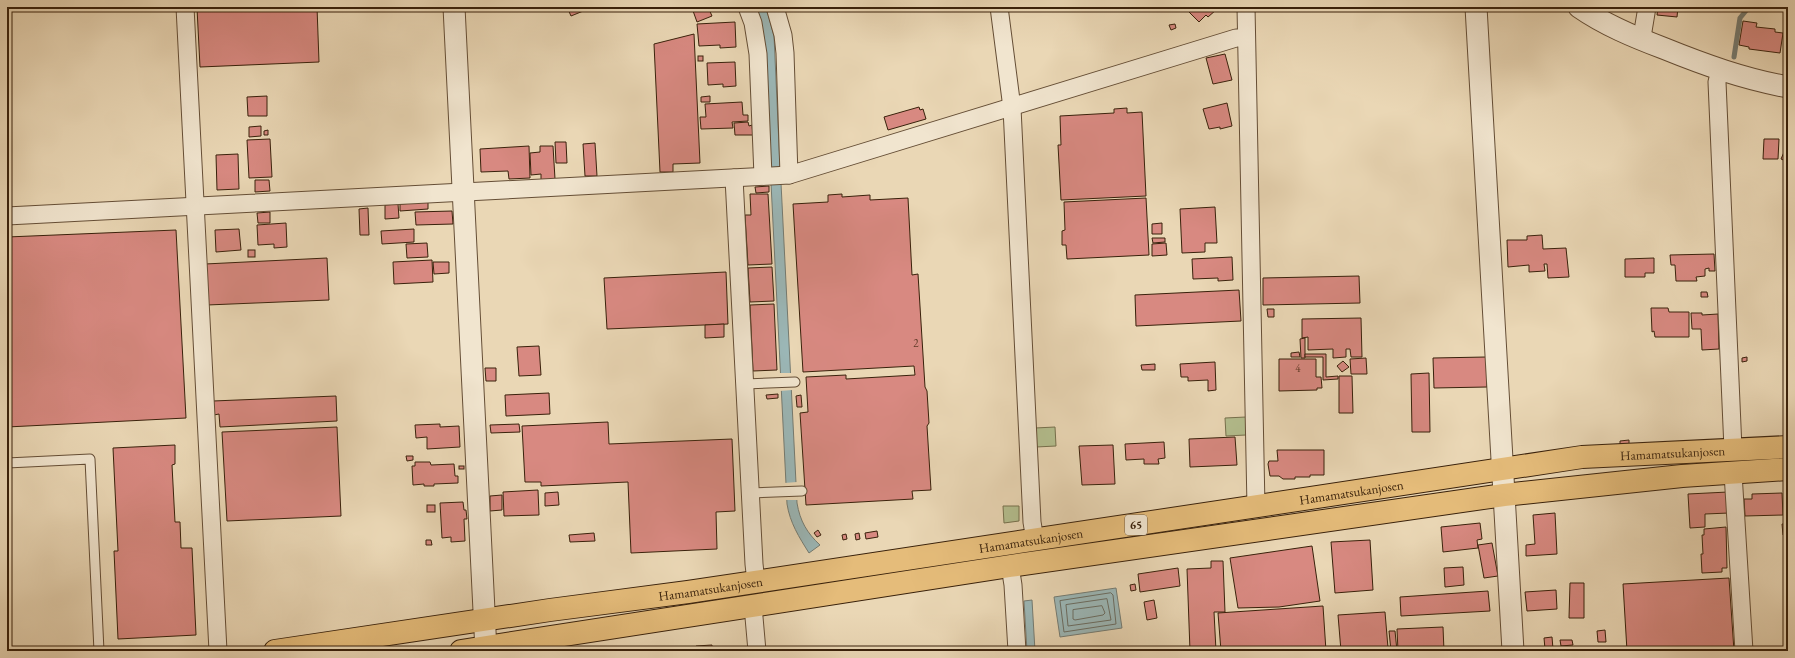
<svg xmlns="http://www.w3.org/2000/svg" width="1795" height="658" viewBox="0 0 1795 658" font-family="'EB Garamond',serif">
	<style>
		.green { fill: #b4bf8f; stroke: #76704d }
		.water { fill: #9bb7b7; stroke: #747b72 }
		.pier { fill: #ead7b5 }
		.lines { fill: none; stroke-linecap: round; stroke-linejoin: round }
		.shore { stroke: #6a6c61; stroke-width: 1 }
		.stream { stroke: #747b72; stroke-width: 5 }
		.building { fill: #d88981; stroke: #39210b }
		.service-casing { stroke: #654e36; stroke-width: 11 }
		.minor-casing { stroke: #654e36; stroke-width: 19 }
		.tertiary-casing { stroke: #654e36; stroke-width: 23 }
		.primary-casing { stroke: #39210b; stroke-width: 24 }
		.service { stroke: #f1e5cf; stroke-width: 9 }
		.minor { stroke: #f1e5cf; stroke-width: 17 }
		.tertiary { stroke: #f1e5cf; stroke-width: 21 }
		.primary { stroke: #e5bc7a; stroke-width: 22 }
		.labels { text-anchor: middle; dominant-baseline: central; stroke-width: 3; stroke-linejoin: round; paint-order: stroke }
		.number-label { font-size: 11px; fill: #613b28 }
		.shield { fill: #f1e5cf; stroke: #705c46; stroke-width: 1 }
		.shield-label { font-size: 12px; font-weight: bold; fill: #39210b }
		.street-label { font-size: 13px; fill: #39210b; stroke: #f1e5cf }
	</style>
	<rect width="100%" height="100%" fill="#ead7b5"/>
	<filter id="stains"><feTurbulence type="fractalNoise" baseFrequency=".005" numOctaves="4"/><feColorMatrix values="0 0 0 0 .2 0 0 0 0 .09 0 0 0 0 .02 0 0 0 .5 -.17"/></filter>
	<radialGradient id="worn" r=".72"><stop offset=".6" stop-color="#630" stop-opacity="0"/><stop offset="1" stop-color="#630" stop-opacity=".3"/></radialGradient>
	<g class="green">
		<path d="M1246,417v18l-20,1 -1,-18z"/>
		<path d="M1055,427l1,19 -20,1 -1,-19z"/>
		<path d="M1003,506h16v15l-15,2z"/>
	</g>
	<g class="water">
		<path d="M755,7h11l8,29 6,132h-10l-6,-131z"/>
		<path d="M771,183h10l16,320c3,18 10,30 23,42l-11,8c-10,-16 -19,-30 -22,-49z"/>
		<path d="M1116,588l6,40 -62,9 -6,-40z"/>
		<path d="M1032,600l3,51h-8l-3,-50z"/>
	</g>
	<g class="pier">
		<path d="M779,373h13v17l-12,1z"/>
		<path d="M797,482l1,18h-13l-1,-17z"/>
	</g>
	<g class="lines">
		<g class="shore">
			<path d="M1111,593l2,2 3,29 -52,8 -4,-31z"/>
			<path d="M1107,599l4,21 -43,6 -2,-21z"/>
			<path d="M1102,606l3,7 -2,2 -28,5 -2,-1v-9z"/>
		</g>
		<path class="stream" d="M1734,57l6,-39 9,-11"/>
	</g>
	<g class="building">
		<path d="M215,7h102l2,55 -119,5 -3,-59z"/>
		<path d="M567,7h26l-22,9z"/>
		<path d="M695,7h13l4,9 -15,6 -5,-14z"/>
		<path d="M1184,7h30l2,3 -8,7 -2,-2 -7,7z"/>
		<path d="M1658,7h20l-1,10 -20,-2z"/>
		<path d="M1743,21l14,2 -1,4 19,2v3l8,1 -3,20 -31,-4v-2l-10,-2z"/>
		<path d="M735,22l1,25 -16,1v-3l-21,1 -2,-22z"/>
		<path d="M1175,24l1,4 -5,2 -2,-5z"/>
		<path d="M694,34l6,129 -27,1v8h-13l-6,-128z"/>
		<path d="M1225,54l7,26 -19,4 -7,-26z"/>
		<rect x="698" y="56" width="5" height="5"/>
		<path d="M735,62l1,24 -13,1v-3l-15,1 -1,-22z"/>
		<path d="M267,96v20h-19l-1,-19z"/>
		<path d="M710,96v6h-9v-5z"/>
		<path d="M742,102l1,13h5v6l-16,1 1,6 -32,1 -1,-12h6l-1,-13z"/>
		<path d="M1227,103l5,23 -12,3v-2l-11,2 -6,-20z"/>
		<path d="M919,107l1,3 3,-1 3,10 -38,11 -4,-13z"/>
		<path d="M1127,108v5l15,-1 4,84 -85,4 -3,-55h3l-1,-29 54,-3v-4z"/>
		<path d="M748,122l1,4 3,-1 1,10h-18l-1,-12z"/>
		<path d="M261,126v10l-12,1v-10z"/>
		<path d="M268,130v5h-4v-4z"/>
		<path d="M270,139l2,38 -23,1 -2,-38z"/>
		<path d="M1764,139h15l-1,20h-15z"/>
		<path d="M555,142h11l1,21h-11z"/>
		<path d="M595,143l2,33h-12l-2,-32z"/>
		<path d="M1788,143v19l-7,-3z"/>
		<path d="M529,146l1,32 -21,1 -1,-8 -27,1 -1,-23z"/>
		<path d="M540,146h13l2,33 -14,1v-6l-10,1 -1,-22 10,-1z"/>
		<path d="M238,154l1,35 -22,1 -1,-35z"/>
		<path d="M255,180h14l1,11 -15,1z"/>
		<path d="M769,186v6l-13,1 -1,-6z"/>
		<path d="M750,194h18l4,70 -24,1 -3,-50h6z"/>
		<path d="M842,194v3l28,-2v5l38,-2 4,77 6,-1 7,113 2,4 2,32 -2,3 4,64 -19,1 1,8 -107,6 -6,-92 8,-1 -2,-35 40,-2v4l69,-4 -1,-9 -111,6 -10,-168 35,-2v-7z"/>
		<path d="M1146,198l3,57 -82,4 -1,-14h-4v-14l3,-1 -1,-28z"/>
		<path d="M428,202v7l-28,2v-7z"/>
		<path d="M398,204l1,14 -14,1v-14z"/>
		<path d="M1215,207l2,36h-12v9l-23,1 -2,-44z"/>
		<path d="M368,208l1,27h-9l-1,-26z"/>
		<path d="M452,211l1,13 -37,1 -1,-13z"/>
		<path d="M270,212v11h-12l-1,-10z"/>
		<path d="M286,223l1,24 -13,1v-4l-16,1 -1,-20z"/>
		<path d="M1162,223v11h-10v-10z"/>
		<path d="M239,229l2,21 -25,2 -1,-22z"/>
		<path d="M414,229v13l-32,2 -1,-13z"/>
		<path d="M176,230l10,188 -179,9v-190z"/>
		<path d="M1542,235l1,14 23,-1 3,29 -21,1 -1,-14h-3l1,7 -16,1v-7l-21,2 -1,-27h20v-4z"/>
		<path d="M1152,238h13v4l-12,1z"/>
		<path d="M427,243l1,14 -21,1 -1,-14z"/>
		<path d="M1166,243l1,12 -15,1v-12z"/>
		<rect x="248" y="250" width="7" height="7"/>
		<path d="M1714,254l1,17h-6v-3l-4,1v7l-9,1 1,4h-21l-1,-16h-4l-1,-10z"/>
		<path d="M1232,257l1,23 -15,1v-3l-25,1 -1,-20z"/>
		<path d="M327,258l2,42 -122,5 -2,-41z"/>
		<path d="M1654,258v15h-9v4h-20v-18z"/>
		<path d="M432,260l1,22 -39,2 -1,-22z"/>
		<path d="M433,262h16v11l-15,1z"/>
		<path d="M772,267l2,34 -24,1 -2,-34z"/>
		<path d="M726,272l2,52 -121,5 -3,-51z"/>
		<path d="M1359,276l1,27 -97,2v-27z"/>
		<path d="M1239,290l2,31 -105,5 -1,-31z"/>
		<path d="M1701,292h6l1,5h-7z"/>
		<path d="M774,304l3,66 -24,1 -3,-66z"/>
		<path d="M1651,308h17l1,4h20v25h-34l-1,-6 -2,1z"/>
		<path d="M1267,309h7v8h-6z"/>
		<path d="M1691,313h11v2l16,-1 1,35 -17,1 -1,-21h-9z"/>
		<path d="M1361,318l1,39h-11l-1,-8h-4v8l-13,1v-9l-25,1v-13l-6,1v-19z"/>
		<path d="M724,324v13l-19,1v-13z"/>
		<path d="M1305,338v20h-4l-1,-19z"/>
		<path d="M539,346l2,29 -22,1 -2,-29z"/>
		<path d="M1299,352l1,5h-9v-4z"/>
		<path d="M1305,354h21v23l12,-1v3l-15,1v-23h-18z"/>
		<path d="M1486,357l1,30 -53,1 -1,-30z"/>
		<path d="M1747,357v4l-5,1v-4z"/>
		<path d="M1366,358l1,16h-16l-1,-15z"/>
		<path d="M1279,359h37v18h5l1,11h-5v2l-38,1z"/>
		<path d="M1343,361l6,6 -7,5 -5,-6z"/>
		<path d="M1215,362l1,28 -8,1v-11l-20,1v-4h-7l-1,-13z"/>
		<path d="M1155,364v6h-13l-1,-5z"/>
		<path d="M485,368h11v13h-10z"/>
		<path d="M1429,373l1,59h-18l-1,-58z"/>
		<path d="M1339,376h13l1,37h-14z"/>
		<path d="M549,393l1,21 -44,2 -1,-21z"/>
		<path d="M778,394v4l-11,1 -1,-4z"/>
		<path d="M801,395l1,12h-5l-1,-11z"/>
		<path d="M336,396l1,25 -117,6 -1,-13 -5,1 -1,-14z"/>
		<path d="M608,422l1,22 123,-5 3,72 -19,1 1,37 -86,4 -3,-71 -87,4v-4h-16l-3,-56z"/>
		<path d="M440,424v3l19,-1 1,21 -33,2v-12l-11,1 -1,-13z"/>
		<path d="M519,424l1,8 -29,1 -1,-8z"/>
		<path d="M337,427l4,89 -114,5 -5,-89z"/>
		<path d="M1235,437l2,28 -47,2 -1,-28z"/>
		<path d="M1629,440v4h-9v-3z"/>
		<path d="M1164,442l1,16 -7,1 1,5h-15v-5l-18,1 -1,-16z"/>
		<path d="M175,445v19l-3,1 3,57h5l1,26h11l4,87 -78,4 -4,-88h4l-5,-103z"/>
		<path d="M1113,445l2,39 -33,1 -3,-39z"/>
		<path d="M1277,450h47v25h-14v2h-15v2h-12l-4,-3h-9l-2,-12 1,-3h9z"/>
		<path d="M406,456h7v4l-6,1z"/>
		<path d="M415,462h15l1,3 23,-1 1,12h3v7l-24,1v2h-10v-2l-11,1 -1,-19h3z"/>
		<rect x="459" y="466" width="5" height="3"/>
		<path d="M538,490l1,25 -35,1 -1,-24z"/>
		<path d="M558,492l1,13 -14,1v-13z"/>
		<path d="M1728,492l1,21 -24,1v13l-15,1 -2,-34z"/>
		<path d="M1782,493l1,22 -38,1 -1,-17h8v-5z"/>
		<path d="M502,495v15l-12,1v-15z"/>
		<path d="M463,502l1,8h2l1,9h-3l1,22 -14,1v-5l-9,1 -2,-35z"/>
		<rect x="427" y="505" width="8" height="7"/>
		<path d="M1555,513l2,41 -31,2v-11l9,-1 -2,-29z"/>
		<path d="M1480,523l2,16 -5,1 1,8 -35,4 -2,-25z"/>
		<path d="M1782,524h6v11h-5z"/>
		<path d="M1726,527l1,41h-5v4l-20,1 -1,-19h2l-1,-19h2v-6z"/>
		<path d="M818,530l3,5 -4,2 -3,-4z"/>
		<path d="M877,531l1,6 -12,2 -1,-6z"/>
		<path d="M594,533l1,8 -25,1 -1,-7z"/>
		<path d="M859,533l1,6 -4,1 -1,-6z"/>
		<path d="M846,534l1,5 -4,1 -1,-5z"/>
		<path d="M426,540h5l1,5h-6z"/>
		<path d="M1370,540l3,50 -38,3 -4,-51z"/>
		<path d="M1492,543l6,33 -14,2 -6,-33z"/>
		<path d="M1312,546l8,55 -41,6 -41,1 -8,-50z"/>
		<path d="M1211,561h12l2,51h-11l2,39h-26l-3,-82 24,-1z"/>
		<path d="M1463,567l1,18 -19,2 -1,-19z"/>
		<path d="M1178,568l2,18 -40,6 -2,-18z"/>
		<path d="M1729,578l5,73h-107l-4,-67z"/>
		<path d="M1570,583h14v35h-15z"/>
		<path d="M1135,584l1,6 -5,1 -1,-6z"/>
		<path d="M1556,590l1,19 -30,2 -2,-19z"/>
		<path d="M1488,591l2,20 -89,5 -1,-19z"/>
		<path d="M1154,600l3,18 -10,2 -3,-18z"/>
		<path d="M1323,606l3,45h-105l-3,-38z"/>
		<path d="M1385,612l3,36 -47,3 -3,-36z"/>
		<path d="M1443,627l1,24h-46l-1,-22z"/>
		<path d="M1605,630l1,12h-8l-1,-11z"/>
		<path d="M1389,631h6l2,20h-6z"/>
		<path d="M1552,637l1,12h-8l-1,-11z"/>
		<path d="M1560,640h12l1,5 -12,1z"/>
		<path d="M712,645v6h-37v-1l21,-1v-3z"/>
		<path d="M624,648v3h-35v-2z"/>
	</g>
	<g class="lines">
		<defs>
			<g id="service">
				<path d="M745,384l50,-2"/>
				<path d="M7,463l83,-4 9,192"/>
				<path d="M750,493l52,-2"/>
			</g>
			<g id="minor">
				<path d="M185,7l33,644"/>
				<path d="M747,7l6,16 5,31 5,122"/>
				<path d="M775,7l8,28 2,18 4,122"/>
				<path d="M999,7l13,101 20,414 3,18"/>
				<path d="M1246,7l10,500"/>
				<path d="M1640,39l3,-8 4,-24"/>
				<path d="M1720,70l-3,12 16,367"/>
				<path d="M734,178l20,386 2,18"/>
				<path d="M7,216l782,-41 447,-137h10"/>
				<path d="M1733,473l11,178"/>
				<path d="M1010,566l3,19 4,66"/>
				<path d="M753,606l4,45"/>
			</g>
			<g id="tertiary">
				<path d="M454,7l32,644"/>
				<path d="M1476,7l37,644"/>
				<path d="M1579,7c26,18 55,30 84,41 42,17 81,31 125,39"/>
			</g>
			<g id="primary">
				<path id="s1" d="M275,651l275,-41 138,-18 894,-135 206,-10"/>
				<path d="M461,651l549,-85 494,-71 178,-19 106,-7"/>
			</g>
		</defs>
		<use href="#service" class="service-casing"/>
		<use href="#minor" class="minor-casing"/>
		<use href="#tertiary" class="tertiary-casing"/>
		<use href="#primary" class="primary-casing"/>
		<use href="#service" class="service"/>
		<use href="#minor" class="minor"/>
		<use href="#tertiary" class="tertiary"/>
		<use href="#primary" class="primary"/>
	</g>
	<g class="labels">
		<g class="number-label">
			<text x="916" y="343">2</text>
			<text x="1298" y="368">4</text>
		</g>
		<rect class="shield" x="1125" y="515" width="22" height="20" rx="3"/>
		<g class="shield-label">
			<text x="1136" y="525">65</text>
		</g>
		<g class="street-label">
			<text stroke="none"><textPath href="#s1" startOffset="1412">Hamamatsukanjosen</textPath></text>
			<text stroke="none"><textPath href="#s1" startOffset="1088">Hamamatsukanjosen</textPath></text>
			<text stroke="none"><textPath href="#s1" startOffset="764">Hamamatsukanjosen</textPath></text>
			<text stroke="none"><textPath href="#s1" startOffset="440">Hamamatsukanjosen</textPath></text>
		</g>
	</g>
	<rect width="1795" height="658" fill="none" stroke="#ead7b5" stroke-width="24"/>
	<rect x="8" y="8" width="1779" height="642" fill="none" stroke="#39210b" stroke-width="2"/>
	<rect x="12" y="12" width="1771" height="634" fill="none" stroke="#39210b"/>
	<rect width="100%" height="100%" filter="url(#stains)"/>
	<rect width="100%" height="100%" fill="url(#worn)"/>
</svg>
